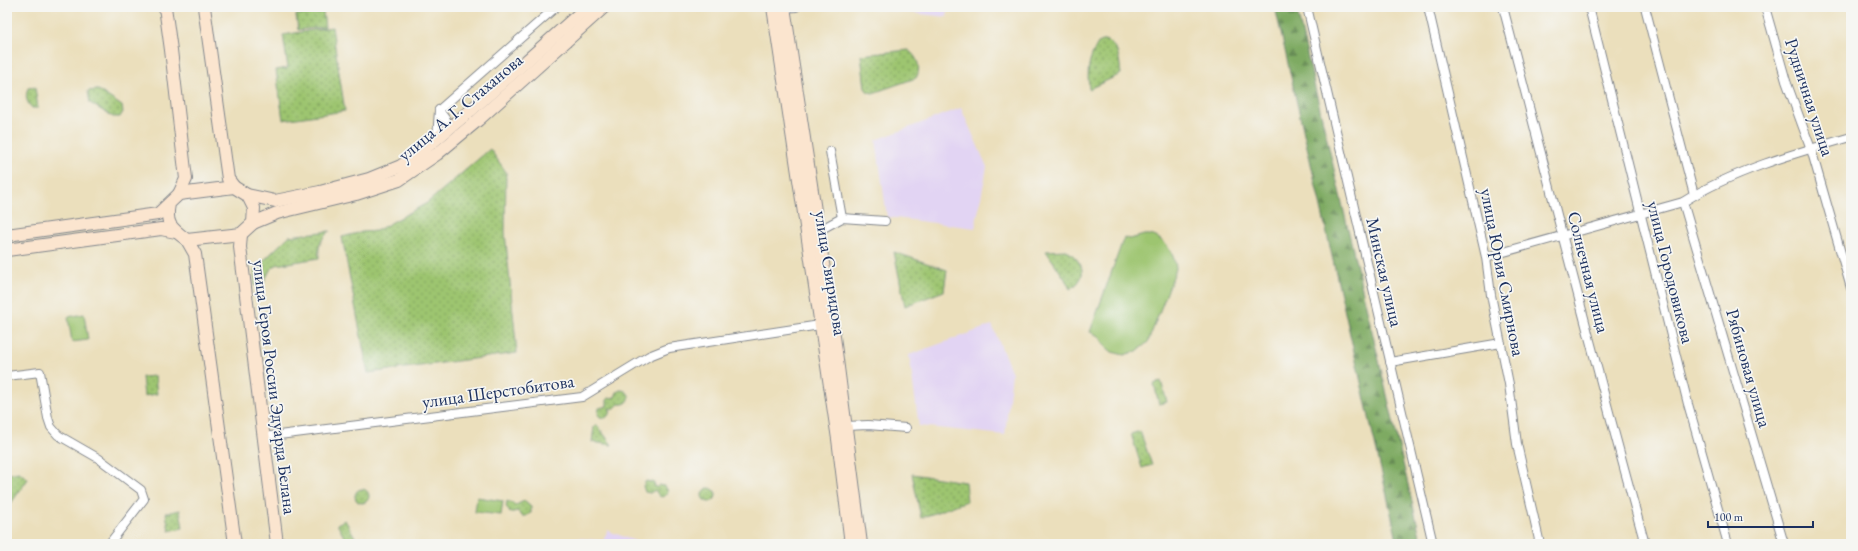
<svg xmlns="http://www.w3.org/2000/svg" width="1858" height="551" viewBox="0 0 1858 551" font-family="'EB Garamond',serif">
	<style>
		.built { fill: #e2d4f3 }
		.grass { fill: url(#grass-dots); stroke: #5c7a67 }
		.forest { fill: url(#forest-firs); stroke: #4c6c60 }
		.pitch { fill: #9dc570; stroke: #5c7a67 }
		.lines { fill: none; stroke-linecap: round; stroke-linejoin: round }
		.street-casing { stroke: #83878d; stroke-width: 10 }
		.secondary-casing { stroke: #83878d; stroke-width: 14 }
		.street { stroke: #fff; stroke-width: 8 }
		.secondary { stroke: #fbe5cf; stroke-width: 12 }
		.labels { text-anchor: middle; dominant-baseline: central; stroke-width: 3.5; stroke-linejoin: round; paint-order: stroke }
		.street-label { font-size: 18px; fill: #1b2f5e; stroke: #f6f6f2 }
	</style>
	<defs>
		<pattern id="grass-dots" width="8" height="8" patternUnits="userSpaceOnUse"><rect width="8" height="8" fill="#9dc570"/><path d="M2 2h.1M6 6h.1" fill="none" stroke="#7fa05f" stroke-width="1.8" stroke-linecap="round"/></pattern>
		<pattern id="forest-firs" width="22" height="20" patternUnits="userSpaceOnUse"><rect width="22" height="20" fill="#7eaa62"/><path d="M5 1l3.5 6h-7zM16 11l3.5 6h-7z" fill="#668b54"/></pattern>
	</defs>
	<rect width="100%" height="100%" fill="#f6f6f2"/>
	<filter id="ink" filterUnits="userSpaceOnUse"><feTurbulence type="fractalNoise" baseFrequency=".025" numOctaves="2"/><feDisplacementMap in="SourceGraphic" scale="8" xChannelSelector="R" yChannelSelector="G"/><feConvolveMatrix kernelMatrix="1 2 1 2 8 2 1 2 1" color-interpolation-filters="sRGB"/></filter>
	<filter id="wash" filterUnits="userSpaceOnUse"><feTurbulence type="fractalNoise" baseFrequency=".012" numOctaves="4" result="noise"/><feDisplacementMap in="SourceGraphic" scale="16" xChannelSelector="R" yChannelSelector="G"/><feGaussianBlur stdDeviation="0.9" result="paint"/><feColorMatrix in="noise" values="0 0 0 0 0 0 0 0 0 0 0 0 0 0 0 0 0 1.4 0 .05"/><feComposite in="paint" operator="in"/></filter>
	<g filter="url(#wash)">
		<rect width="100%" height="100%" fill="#ebdfbc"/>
		<g class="built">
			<path d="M860,7h88l-1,10z"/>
			<path d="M961,108l26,59 -12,61 -88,-11 -11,-77z"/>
			<path d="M992,325l20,48 -7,62 -86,-9 -10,-71z"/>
			<path d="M608,530l3,2 32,12h-66l1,-6 25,3z"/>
		</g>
		<g class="grass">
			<path d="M323,12l2,15 -27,3 -2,-15z"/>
			<path d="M332,27l13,84 -62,9 -7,-50 12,-2 -5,-33z"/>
			<path d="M1105,40c15,7 14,19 16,34l-32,15c-2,-19 -1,-29 9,-46z"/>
			<path d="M908,50c9,6 14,18 8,28l-43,15 -5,-1 -3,-4 -4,-33z"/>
			<path d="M35,87l3,21h-6c-6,-6 -7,-12 -4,-20z"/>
			<path d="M98,90l24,16 1,6 -3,5h-7l-23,-14 -2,-12z"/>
			<path d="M490,149l16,23 -1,60 12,121 -149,20 -26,-136 20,-5 14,-1 51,-28z"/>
			<path d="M330,231c-10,9 -12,14 -11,27l-43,7 -6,5 -7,14 -8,2 -1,-16 35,-34z"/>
			<path d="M1066,250c17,11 24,27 4,39l-5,-10 -19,-28z"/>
			<path d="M894,252l53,18 -3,21 -39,15z"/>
			<path d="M155,376l2,18 -13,2 -2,-19z"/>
			<path d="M1161,381l6,21 -8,2 -5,-20z"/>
			<path d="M620,390c13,0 12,16 -1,14l-5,5 -5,-1 2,4 -5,6 -6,-1 -2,-2 1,-7 8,-2v-6l2,-2 6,-1 2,-5z"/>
			<path d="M597,425l15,20 -20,-3 2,-15z"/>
			<path d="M1140,431l12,34 -10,3 -11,-34z"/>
			<path d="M19,472l9,7 -21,30v-35z"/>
			<path d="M912,474l53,8 2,19 -46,17z"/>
			<path d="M646,481l7,1 3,6 3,-3 6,1 3,5c-1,5 -5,7 -9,5l-4,-6 -5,3 -5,-1 -2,-6z"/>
			<circle cx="709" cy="495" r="7"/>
			<circle cx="362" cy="496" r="7"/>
			<path d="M507,501l9,4 8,-4 7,6v6l-5,3h-4l-5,-5 -7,2 -4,-7z"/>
			<path d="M180,510l3,18 -14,3 -3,-18z"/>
			<path d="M345,520l14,24h-11l-11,-20z"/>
		</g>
		<path class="forest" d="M1275,7h21l126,537h-24z"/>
		<g class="pitch">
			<path d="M1144,235c18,-2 31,18 32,34l-28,73 -11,9 -13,4 -12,-3 -7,-6 -6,-10 -9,-4 34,-95 6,2z"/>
			<path d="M84,314l4,26 -16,2 -4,-25z"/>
			<path d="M477,497l26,4 -2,14 -26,-3z"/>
		</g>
	</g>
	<g filter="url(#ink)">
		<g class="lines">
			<defs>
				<g id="street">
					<path d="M1307,7l126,537"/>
					<path d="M1428,7l58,250 5,38 18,89 8,60 23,100"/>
					<path d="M1503,7c47,179 92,359 142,537"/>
					<path d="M1589,7l99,397 40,140"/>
					<path d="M1645,7l49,188"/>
					<path d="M1765,7l21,74 25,68 40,139"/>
					<path d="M785,8l11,-1"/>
					<path d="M439,110l12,17"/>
					<path d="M437,139l2,-29 117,-103"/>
					<path d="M830,151l12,67"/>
					<path d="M1683,202l101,342"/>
					<path d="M818,231l24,-13 43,3"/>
					<path d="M1486,257l197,-55c49,-31 112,-49 168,-65"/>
					<path d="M1390,362l111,-19"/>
					<path d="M7,376l33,-4 8,46 3,9 7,8 40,23 43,32 3,9 -35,45"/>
					<path d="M846,426l22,-1 38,3"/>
					<path d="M263,437l319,-40 67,-41 20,-8 151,-23"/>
				</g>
				<g id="secondary">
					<path d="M165,7l6,43 15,129 -7,15"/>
					<path d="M204,7l24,172 6,8"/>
					<path d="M773,7l65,432 13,105"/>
					<path d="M784,7l49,322 28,215"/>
					<path d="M247,195l28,6 45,-9 49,-13 32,-13 21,-15 48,-40 117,-104"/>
					<path d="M253,223l24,-10 79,-19 43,-14 38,-26 41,-34 126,-113"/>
					<path d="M241,234l-1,13 37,297"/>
					<path d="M7,235l151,-21 21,-20 55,-7 13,8 3,5 4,8 -1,15 -12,11 -54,6c-16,-12 -22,-16 -18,-36"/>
					<path d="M187,240l8,14 40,290"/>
					<path d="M7,250l154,-21 15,3"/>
				</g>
			</defs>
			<use href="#street" class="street-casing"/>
			<use href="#secondary" class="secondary-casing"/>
			<use href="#street" class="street"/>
			<use href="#secondary" class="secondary"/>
		</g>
	</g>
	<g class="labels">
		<g class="street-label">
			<text transform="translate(1810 97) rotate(72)">Рудничная улица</text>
			<text transform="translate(460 107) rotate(-40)">улица А. Г. Стаханова</text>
			<text transform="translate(1385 272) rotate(77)">Минская улица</text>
			<text transform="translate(1503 272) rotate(79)">улица Юрия Смирнова</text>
			<text transform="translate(1589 272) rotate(76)">Солнечная улица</text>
			<text transform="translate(1671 272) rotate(76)">улица Городовикова</text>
			<text transform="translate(831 273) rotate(81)">улица Свиридова</text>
			<text transform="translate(1749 368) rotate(74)">Рябиновая улица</text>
			<text transform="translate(275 387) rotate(83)">улица Героя России Эдуарда Белана</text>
			<text transform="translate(498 391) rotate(-8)">улица Шерстобитова</text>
		</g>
	</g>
	<rect width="1858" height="551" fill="none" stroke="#f6f6f2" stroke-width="24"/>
	<path d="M1708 521v6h105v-6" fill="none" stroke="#1b2f5e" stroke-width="2"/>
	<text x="1714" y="521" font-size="12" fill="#1b2f5e" stroke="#f6f6f2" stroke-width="3" paint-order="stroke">100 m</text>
</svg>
